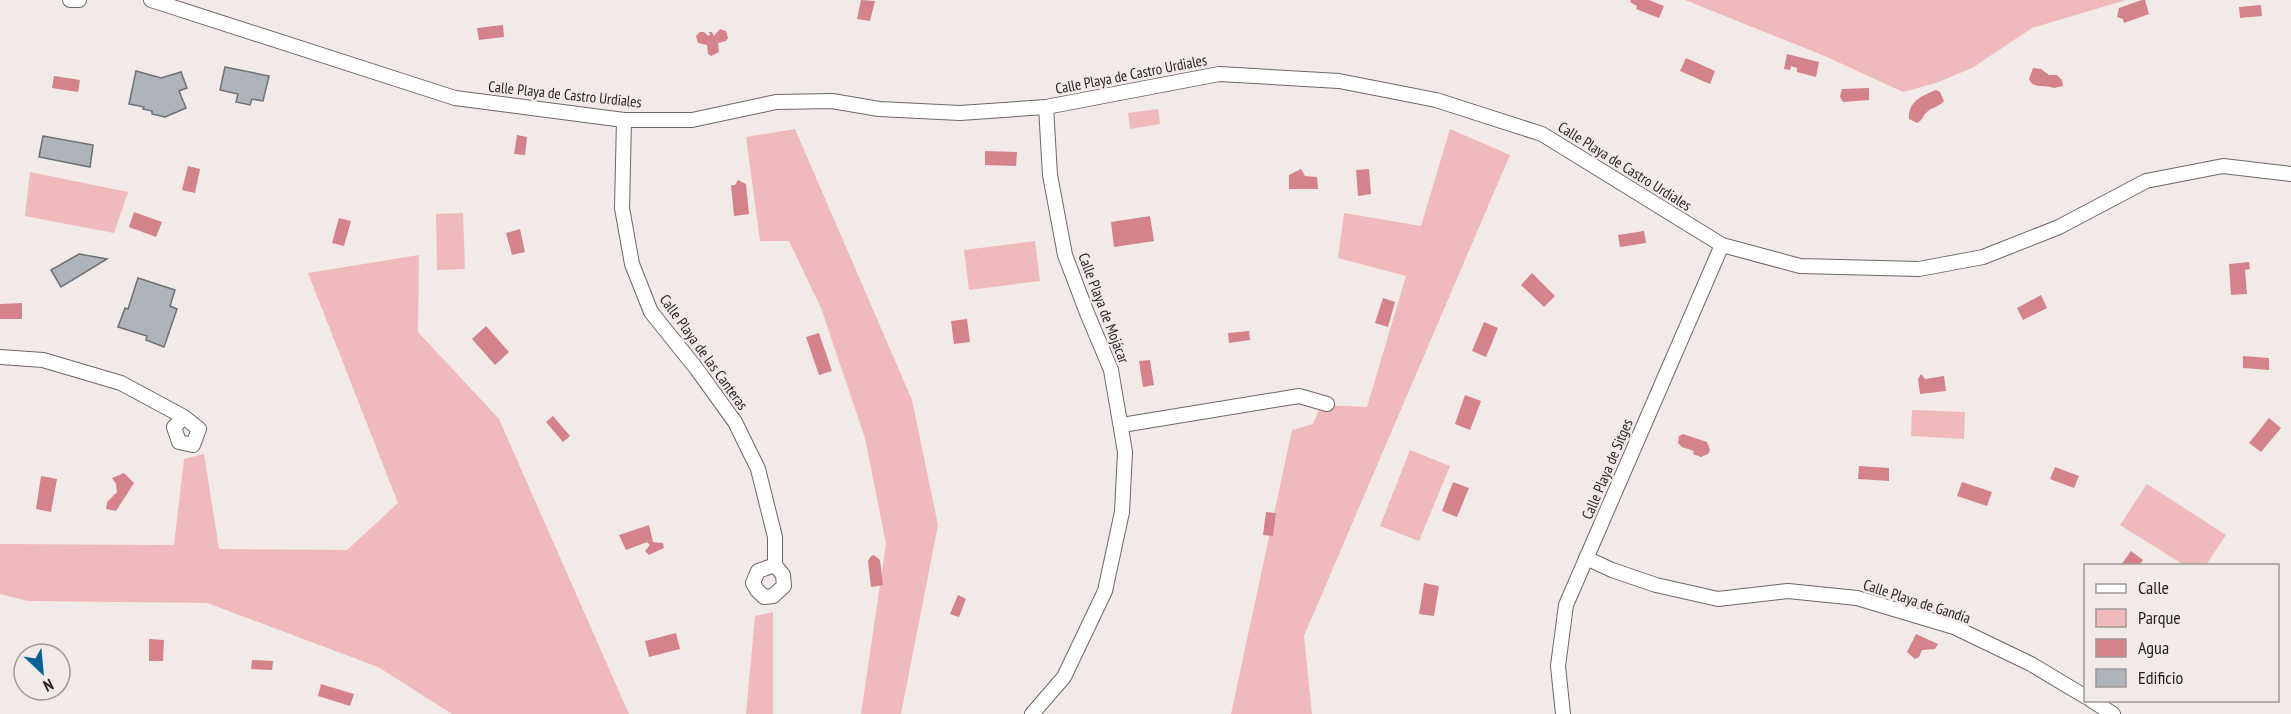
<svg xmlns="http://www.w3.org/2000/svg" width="2291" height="714" viewBox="0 0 2291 714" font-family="'PT Sans Narrow',sans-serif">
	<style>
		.green { fill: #f0babd }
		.water { fill: #d5838a }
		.building { fill: #aeb4b9; stroke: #6b7175; stroke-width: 1.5 }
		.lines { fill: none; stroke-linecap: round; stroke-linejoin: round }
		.street-casing { stroke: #6e6767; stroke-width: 16 }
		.street { stroke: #fff; stroke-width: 14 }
		.labels { text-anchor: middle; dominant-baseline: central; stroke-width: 5; stroke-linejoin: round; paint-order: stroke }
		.street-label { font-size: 15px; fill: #221f1f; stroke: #f2e9e9 }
	</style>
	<rect width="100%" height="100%" fill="#f2e9e9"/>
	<g class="green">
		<path d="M1685,0h441l-94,28 -60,40 -36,15 -33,9 -76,-35z"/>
		<path d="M1158,109l2,15 -30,5 -2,-16z"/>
		<path d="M795,129l117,271 26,125 -37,189h-40l25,-170 -21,-106 -44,-130 -32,-67h-29l-14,-104z"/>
		<path d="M1450,129l60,26 -206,481 8,78h-81l61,-284 21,-6 8,-19 46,2 39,-131 -68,-18 6,-45 77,13z"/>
		<path d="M30,172l98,20 -14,41 -89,-17z"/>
		<path d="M463,213l2,56 -28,1 -1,-56z"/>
		<path d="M1035,241l5,40 -71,9 -5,-40z"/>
		<path d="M419,255l-1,77 81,87 130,295h-177l-74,-47 -171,-64 -179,-2 -28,-7v-50l174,1 10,-86 20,-5 15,95 128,1 51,-47 -90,-230z"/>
		<path d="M1912,410l53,2 -1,27 -53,-3z"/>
		<path d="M1410,450l40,16 -31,75 -39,-15z"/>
		<path d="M2147,484l79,51 -20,30h-22l-64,-40z"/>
		<path d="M773,612v102h-27l9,-98z"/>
	</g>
	<g class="water">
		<path d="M861,0l14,1 -5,20 -13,-2z"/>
		<path d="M1631,0h18l15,6 -5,12 -23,-9 1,-3 -7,-4z"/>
		<path d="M2142,0h3l4,14 -25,9 -1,-4 -6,-2 2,-9z"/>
		<path d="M2261,5l1,11 -22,2 -1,-11z"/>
		<path d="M503,25l1,12 -25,3 -2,-12z"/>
		<path d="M720,29l6,2 2,7 -2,3 -8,2 1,9 -8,4 -3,-2 -1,-9 -9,-2 -2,-7 4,-4h4l4,4 2,-1 -1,-3h3l2,4z"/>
		<path d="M1787,54l32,8 -3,15 -19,-5v-4l-6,-2 -1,4 -6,-1z"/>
		<path d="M1686,58l29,13 -5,13 -30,-13z"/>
		<path d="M2033,68l8,1 8,6h8l5,5 1,6 -9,2c-11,-4 -20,2 -25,-9z"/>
		<path d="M54,76l26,4 -2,12 -26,-4z"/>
		<path d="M1869,88v12l-26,2 -3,-5 2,-8z"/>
		<path d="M1936,90l4,2 4,9c-5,6 -12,6 -17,11 -5,4 -3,7 -10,11l-8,-4c-1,-18 13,-23 27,-29z"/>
		<path d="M517,135l10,2 -2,18 -11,-1z"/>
		<path d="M985,151l32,1 -1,14 -31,-1z"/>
		<path d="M188,166l12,3 -5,24 -13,-3z"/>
		<path d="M1301,169l4,7 12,1 1,12h-29v-14z"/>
		<path d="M1369,169l2,25 -13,2 -2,-26z"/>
		<path d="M738,180l8,4 3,30 -15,2 -3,-31h4z"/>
		<path d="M134,212l28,10 -6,15 -27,-10z"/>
		<path d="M1150,216l4,25 -40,6 -3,-25z"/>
		<path d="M339,218l12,3 -7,25 -12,-3z"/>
		<path d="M520,229l5,23 -13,3 -6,-22z"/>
		<path d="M1644,231l2,12 -26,4 -2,-12z"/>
		<path d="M2249,262l1,7 -5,1 2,24 -16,1 -2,-31z"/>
		<path d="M1532,273l23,23 -11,11 -23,-22z"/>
		<path d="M2041,295l6,13 -24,12 -6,-12z"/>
		<path d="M1383,298l12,4 -7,25 -13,-4z"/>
		<path d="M22,303v16h-22v-15z"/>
		<path d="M967,319l3,23 -16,2 -3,-23z"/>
		<path d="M1484,322l14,6 -12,29 -14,-6z"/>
		<path d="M486,326l23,26 -14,13 -23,-26z"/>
		<path d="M1249,331l1,9 -21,3 -1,-10z"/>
		<path d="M819,333l13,38 -13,4 -13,-38z"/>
		<path d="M2243,356l26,2v12l-26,-2z"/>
		<path d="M1150,360l4,25 -11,2 -4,-26z"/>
		<path d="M1921,374l4,5 19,-3 2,15 -26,3 -2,-15z"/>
		<path d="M1465,395l16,6 -11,29 -15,-6z"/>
		<path d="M553,416l17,20 -7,6 -17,-20z"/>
		<path d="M2269,418l12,10 -20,24 -12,-9z"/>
		<path d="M1683,434l24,8 3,8 -2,4 -7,3 -8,-3 1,-3 -12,-4 -4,-4 1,-7z"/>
		<path d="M1859,466l30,2v13l-31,-2z"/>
		<path d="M2055,467l24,9 -5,12 -24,-9z"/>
		<path d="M124,473l10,10 -18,28 -10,-2 1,-7 10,-10 -1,-8 -4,-6z"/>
		<path d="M41,476l16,3 -6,33 -15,-3z"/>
		<path d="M1453,482l16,6 -12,29 -15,-6z"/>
		<path d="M1962,482l30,10 -5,14 -30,-10z"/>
		<path d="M1266,512l10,1 -3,23 -10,-1z"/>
		<path d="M649,525l4,17 10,1 1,5 -15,7 -4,-4 5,-6 -3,-3 -21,8 -7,-15z"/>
		<path d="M2131,551l12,9 -4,5h-18z"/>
		<path d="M874,555l6,5 3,25 -12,2 -3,-26 3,-5z"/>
		<path d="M1424,583l15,3 -5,30 -15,-2z"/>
		<path d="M958,595l8,4 -7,18 -9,-3z"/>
		<path d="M676,633l4,16 -31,8 -4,-16z"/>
		<path d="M1916,634l22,10 -3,5 -13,1 -3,7 -4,2 -8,-7z"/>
		<path d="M149,639l15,1 -1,21h-14z"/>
		<path d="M252,660l21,1 -1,9 -21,-1z"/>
		<path d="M321,684l33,10 -4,12 -32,-10z"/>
	</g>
	<g class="building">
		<path d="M225,67l44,9 -6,25 -11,-2 -2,6 -14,-3 2,-8 -18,-4z"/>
		<path d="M136,71l25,7 20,-6 6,16 -8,3 7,17 -21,9 -13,-3v-3l-9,-2 1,-2 -15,-3z"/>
		<path d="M43,136l50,9 -3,22 -51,-10z"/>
		<path d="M79,254l28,5 -46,28 -10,-17z"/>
		<path d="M138,278l37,12 -5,16 7,3 -13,38 -18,-7 1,-4 -29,-9 7,-19 3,1z"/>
	</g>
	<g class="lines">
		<defs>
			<g id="street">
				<path d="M70,0h9"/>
				<path d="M151,0l304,98 169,22h68l84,-18 56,-1 47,8 81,4 86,-6 173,-33 120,7 97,19 106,34 180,111 78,21 119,3 64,-12 76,-30 87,-46 77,-15 68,8"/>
				<path d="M624,120l-2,88 10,56 19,48 45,56 39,54 23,47 17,68v28"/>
				<path d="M0,357l43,3 78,23 63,34 15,12 -6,16 -14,-3 -5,-15 10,-10"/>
				<path d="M1122,425l177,-29 28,8"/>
				<path d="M1586,558l26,12 44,15 62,14 70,-8 69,7 97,29 77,37 55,33"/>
				<path d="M775,565l8,10 1,11 -11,10 -9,1 -7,-7 -4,-7 5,-12z"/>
				<path d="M2091,700l22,14"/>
				<path d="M1032,714l32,-37 41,-86 17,-79 3,-60 -14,-82 -24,-57 -22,-58 -15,-80 -4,-68"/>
				<path d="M1563,714l-5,-48 8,-61 156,-360"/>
			</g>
		</defs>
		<use href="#street" class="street-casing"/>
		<use href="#street" class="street"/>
	</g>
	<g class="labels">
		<g class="street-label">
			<text transform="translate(1131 74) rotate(-11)">Calle Playa de Castro Urdiales</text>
			<text transform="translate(565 94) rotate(6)">Calle Playa de Castro Urdiales</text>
			<text transform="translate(1625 166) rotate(32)">Calle Playa de Castro Urdiales</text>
			<text transform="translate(1104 308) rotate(69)">Calle Playa de Mojácar</text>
			<text transform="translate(704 352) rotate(54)">Calle Playa de las Canteras</text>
			<text transform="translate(1607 469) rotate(-67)">Calle Playa de Sitges</text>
			<text transform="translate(1917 601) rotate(18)">Calle Playa de Gandía</text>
		</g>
	</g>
	<rect x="2084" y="564" width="195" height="138" fill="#f2e9e9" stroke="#9f9898" stroke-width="1.5"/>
	<rect x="2096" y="584" width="30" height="9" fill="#ffffff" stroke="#9f9898" stroke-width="1.5"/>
	<text x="2138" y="594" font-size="18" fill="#221f1f">Calle</text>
	<rect x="2096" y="609" width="30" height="18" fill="#f0babd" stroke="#9f9898" stroke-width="1.5"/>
	<text x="2138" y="624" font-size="18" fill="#221f1f">Parque</text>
	<rect x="2096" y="639" width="30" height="18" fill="#d5838a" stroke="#9f9898" stroke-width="1.5"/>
	<text x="2138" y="654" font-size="18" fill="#221f1f">Agua</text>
	<rect x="2096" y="669" width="30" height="18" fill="#aeb4b9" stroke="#9f9898" stroke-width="1.5"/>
	<text x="2138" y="684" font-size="18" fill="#221f1f">Edificio</text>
	<g transform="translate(42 672) rotate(154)"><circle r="28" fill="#f2e9e9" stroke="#9f9898" stroke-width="1.5"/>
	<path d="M0-4.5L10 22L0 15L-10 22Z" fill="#046392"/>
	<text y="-9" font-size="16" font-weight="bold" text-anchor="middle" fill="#221f1f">N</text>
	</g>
</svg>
